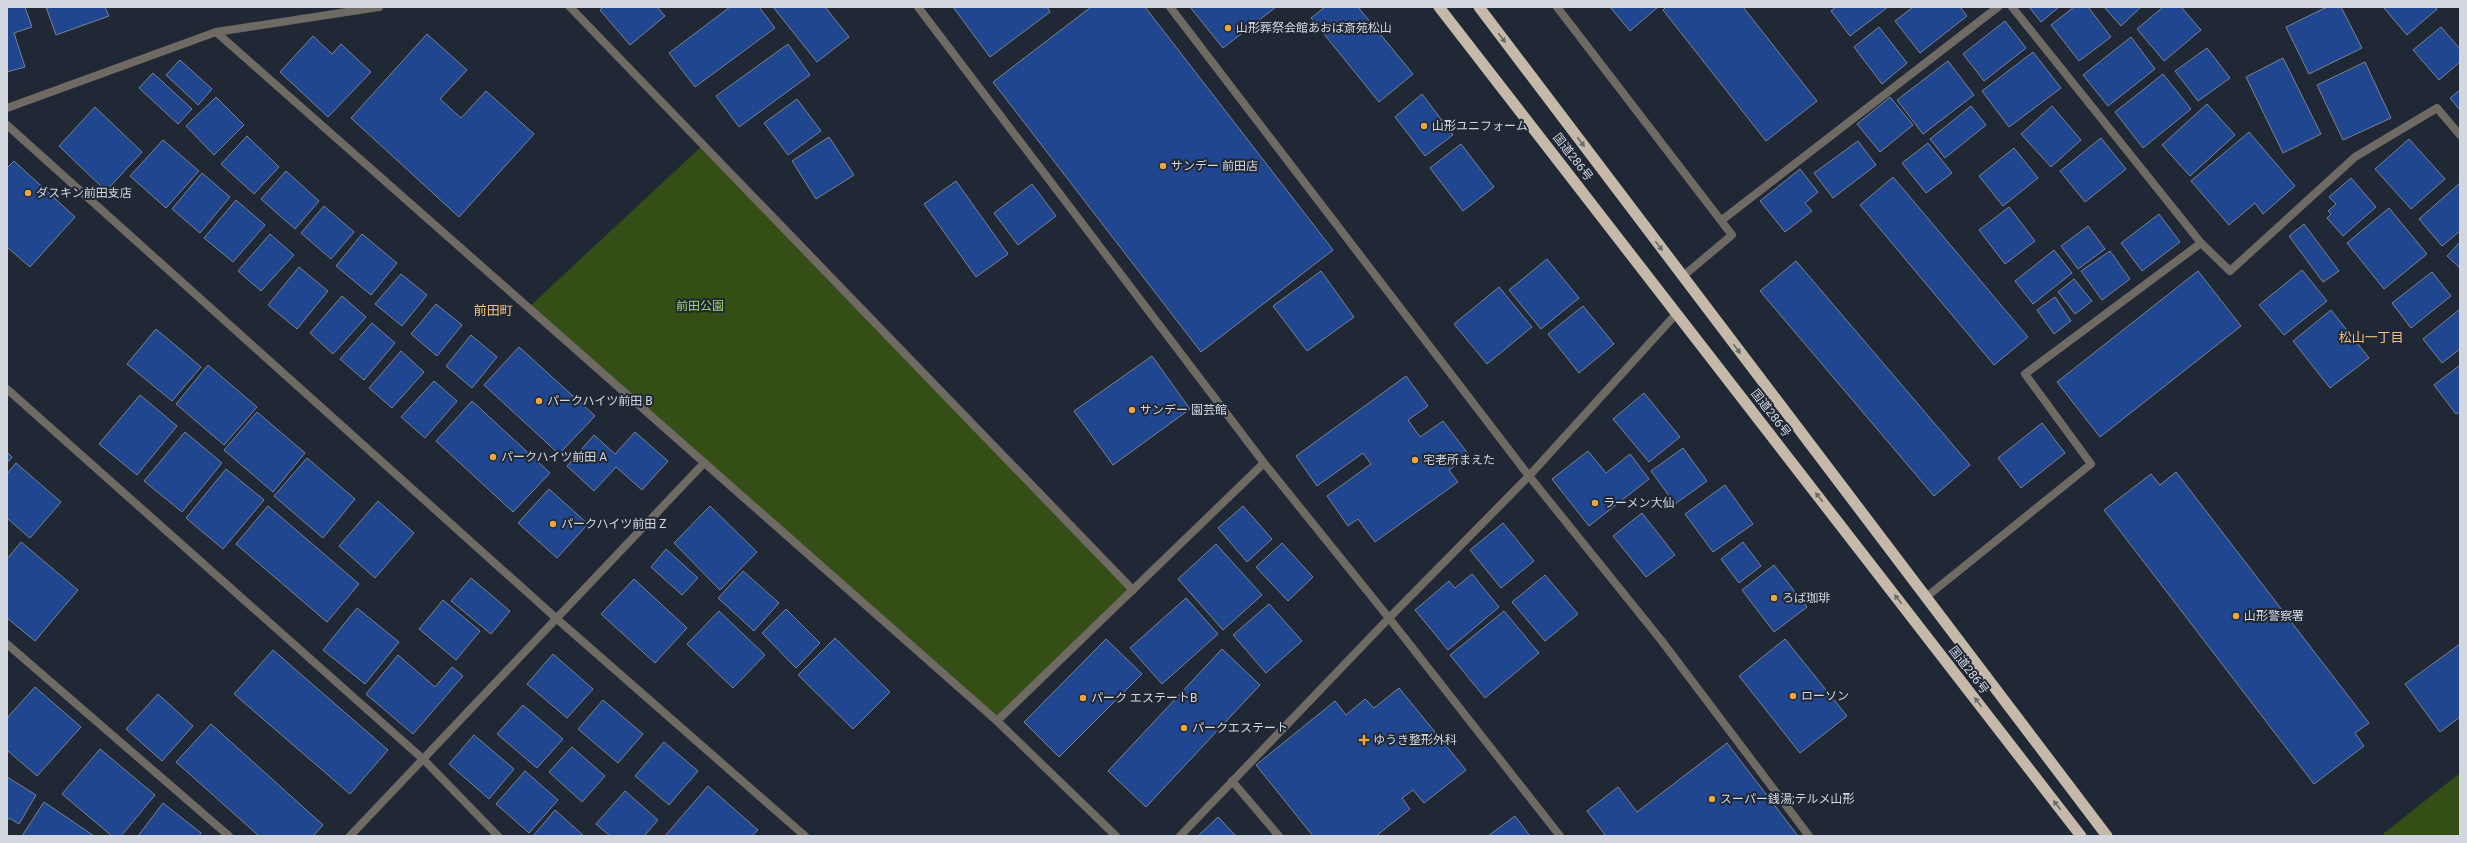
<svg xmlns="http://www.w3.org/2000/svg" width="2467" height="843" viewBox="0 0 2467 843" font-family="Roboto,'Noto Sans JP',sans-serif">
	<style>
		.green { fill: #354e16 }
		.building { fill: #20468f; stroke: #7a8393 }
		.lines { fill: none; stroke-linecap: round; stroke-linejoin: round }
		.service { stroke: #6f6a63; stroke-width: 8 }
		.minor { stroke: #6f6a63; stroke-width: 8 }
		.trunk { stroke: #c5baaa; stroke-width: 11 }
		.oneway { fill: #6a6a6a }
		.poi-dot { fill: #eea73d; stroke: #202835; stroke-width: 1.5 }
		.labels { text-anchor: middle; dominant-baseline: central; stroke-width: 4; stroke-linejoin: round; paint-order: stroke }
		.poi-label { font-size: 12px; fill: #d2d7e0; stroke: #202835; text-anchor: start }
		.street-label { font-size: 12px; fill: #d2d7e0; stroke: #202835 }
		.park-label { font-size: 12px; fill: #a1d762; stroke: #202835 }
		.neighbourhood-label { font-size: 13px; fill: #f2c180; stroke: #202835 }
	</style>
	<rect width="100%" height="100%" fill="#202835"/>
	<g class="green">
		<path d="M703,145l430,445 -136,131 -469,-413z"/>
		<path d="M2460,773v63h-76l-1,-2z"/>
	</g>
	<g class="building">
		<path d="M7,7h18l7,20 -18,6 11,34 -18,5z"/>
		<path d="M46,7h59l4,9 -53,19z"/>
		<path d="M603,7h54l8,9 -35,29 -30,-35z"/>
		<path d="M730,7h29l16,21 -80,59 -26,-34z"/>
		<path d="M773,7h52l24,30 -32,25z"/>
		<path d="M953,7h94l3,5 -60,45z"/>
		<path d="M1091,7h54l188,243 -132,102 -208,-270z"/>
		<path d="M1190,7h86l-53,41z"/>
		<path d="M1325,7h33l55,67 -34,28 -68,-84z"/>
		<path d="M1610,7h48l-28,24z"/>
		<path d="M1666,7h77l74,94 -51,40 -103,-131z"/>
		<path d="M1836,7h52l-38,29 -19,-25z"/>
		<path d="M1913,7h47l7,9 -47,37 -25,-32z"/>
		<path d="M2029,7h30l-18,15z"/>
		<path d="M2074,7h14l23,30 -32,24 -28,-36z"/>
		<path d="M2104,7h37l-20,19z"/>
		<path d="M2163,7h18l20,23 -37,31 -27,-32z"/>
		<path d="M2327,7h14l21,41 -53,26 -23,-47z"/>
		<path d="M2383,7h52l2,2 -30,26z"/>
		<path d="M2005,21l21,27 -42,33 -21,-27z"/>
		<path d="M1879,27l28,36 -25,21 -28,-37z"/>
		<path d="M2441,27l19,22v13l-21,18 -26,-30z"/>
		<path d="M427,34l40,36 -27,29 21,19 25,-27 48,43 -75,83 -108,-99z"/>
		<path d="M313,36l19,18 9,-10 30,28 -43,45 -48,-45z"/>
		<path d="M2131,37l24,32 -47,37 -25,-31z"/>
		<path d="M788,44l22,31 -71,52 -23,-31z"/>
		<path d="M2207,48l23,30 -32,23 -23,-30z"/>
		<path d="M2033,52l28,36 -52,39 -27,-36z"/>
		<path d="M2283,58l38,76 -38,19 -37,-76z"/>
		<path d="M180,60l32,29 -14,16 -32,-30z"/>
		<path d="M1948,61l26,34 -51,39 -26,-34z"/>
		<path d="M2365,62l26,56 -48,22 -26,-55z"/>
		<path d="M153,73l39,36 -14,15 -39,-36z"/>
		<path d="M2163,74l28,35 -48,39 -28,-36z"/>
		<path d="M2460,90v20l-10,-12z"/>
		<path d="M1422,94l31,41 -28,21 -30,-39z"/>
		<path d="M216,97l28,28 -30,30 -28,-29z"/>
		<path d="M1890,97l23,28 -33,27 -23,-28z"/>
		<path d="M797,99l24,32 -33,24 -24,-32z"/>
		<path d="M2207,104l28,31 -45,41 -28,-31z"/>
		<path d="M1971,106l15,19 -41,33 -15,-19z"/>
		<path d="M2052,106l29,34 -30,27 -30,-33z"/>
		<path d="M95,107l47,45 -36,39 -47,-45z"/>
		<path d="M2249,132l46,54 -32,28 -8,-11 -26,22 -38,-44z"/>
		<path d="M247,136l32,31 -25,27 -33,-30z"/>
		<path d="M829,137l25,38 -38,24 -24,-38z"/>
		<path d="M2101,138l25,31 -41,33 -25,-31z"/>
		<path d="M2409,139l36,40 -34,30 -36,-40z"/>
		<path d="M163,140l36,31 -33,37 -36,-32z"/>
		<path d="M1858,141l18,24 -43,33 -19,-25z"/>
		<path d="M1928,143l24,30 -26,20 -24,-30z"/>
		<path d="M1461,144l33,43 -31,24 -33,-43z"/>
		<path d="M2014,148l24,30 -35,28 -24,-30z"/>
		<path d="M14,161l61,56 -45,50 -23,-20v-79z"/>
		<path d="M1800,169l18,23 -13,11 7,8 -27,21 -25,-31z"/>
		<path d="M286,171l33,30 -24,28 -34,-30z"/>
		<path d="M202,173l28,24 -30,36 -28,-24z"/>
		<path d="M1893,177l135,160 -34,28 -134,-160z"/>
		<path d="M2351,178l25,29 -33,29 -16,-18 4,-4 -3,-3 8,-7 -7,-7z"/>
		<path d="M956,181l52,73 -32,23 -52,-73z"/>
		<path d="M2460,183v48l-18,15 -23,-27z"/>
		<path d="M1032,184l24,32 -38,29 -24,-32z"/>
		<path d="M236,200l29,25 -32,37 -29,-24z"/>
		<path d="M324,206l30,26 -23,27 -30,-26z"/>
		<path d="M2009,207l26,34 -30,23 -26,-34z"/>
		<path d="M2389,208l38,46 -43,35 -37,-46z"/>
		<path d="M2159,214l21,28 -38,29 -21,-28z"/>
		<path d="M2304,224l35,47 -16,11 -34,-46z"/>
		<path d="M2088,226l17,23 -27,20 -17,-23z"/>
		<path d="M270,234l24,21 -33,36 -23,-20z"/>
		<path d="M362,234l35,29 -26,32 -35,-29z"/>
		<path d="M2460,242v26l-13,-12z"/>
		<path d="M2054,250l18,23 -39,31 -18,-23z"/>
		<path d="M2110,251l20,28 -28,21 -21,-29z"/>
		<path d="M1547,259l32,39 -38,31 -32,-39z"/>
		<path d="M1796,261l174,204 -36,31 -174,-205z"/>
		<path d="M299,267l29,24 -31,38 -29,-24z"/>
		<path d="M2302,270l25,31 -43,34 -25,-30z"/>
		<path d="M1321,271l33,46 -47,34 -34,-45z"/>
		<path d="M2198,271l43,55 -141,111 -43,-55z"/>
		<path d="M2432,272l19,24 -40,32 -19,-25z"/>
		<path d="M401,274l26,21 -25,31 -27,-22z"/>
		<path d="M2074,279l18,22 -17,13 -17,-22z"/>
		<path d="M1499,287l33,40 -45,37 -33,-40z"/>
		<path d="M342,296l24,21 -33,37 -23,-21z"/>
		<path d="M2055,297l16,24 -17,13 -17,-24z"/>
		<path d="M436,304l26,21 -25,31 -26,-22z"/>
		<path d="M1583,306l31,38 -35,29 -31,-39z"/>
		<path d="M2460,309v40l-18,14 -19,-24z"/>
		<path d="M2331,310l38,48 -39,30 -37,-47z"/>
		<path d="M372,323l23,20 -31,37 -24,-21z"/>
		<path d="M156,329l45,38 -29,34 -45,-37z"/>
		<path d="M471,335l26,22 -25,31 -26,-22z"/>
		<path d="M519,347l76,69 -36,38 -75,-69z"/>
		<path d="M401,351l23,21 -32,36 -23,-20z"/>
		<path d="M1152,356l38,53 -77,56 -39,-54z"/>
		<path d="M208,365l49,42 -33,38 -48,-41z"/>
		<path d="M2460,365v47l-4,2 -22,-29z"/>
		<path d="M1406,376l22,30 -20,14 12,17 23,-16 26,34 -20,15 9,12 -83,60 -17,-23 -10,7 -21,-30 44,-32 -8,-11 -46,33 -21,-30z"/>
		<path d="M434,381l23,20 -32,37 -24,-21z"/>
		<path d="M1644,393l36,44 -31,25 -36,-43z"/>
		<path d="M140,395l37,31 -40,49 -38,-31z"/>
		<path d="M472,401l78,72 -37,39 -77,-71z"/>
		<path d="M257,412l48,41 -32,39 -49,-42z"/>
		<path d="M2042,423l23,30 -44,35 -23,-30z"/>
		<path d="M185,432l37,31 -40,49 -38,-31z"/>
		<path d="M635,432l33,29 -26,29 -26,-23 -22,24 -27,-25 27,-31 21,19z"/>
		<path d="M1683,448l24,33 -32,23 -24,-33z"/>
		<path d="M1588,451l18,22 24,-19 19,25 -60,47 -37,-47z"/>
		<path d="M7,452l5,5 -5,6z"/>
		<path d="M307,458l48,41 -32,39 -49,-42z"/>
		<path d="M16,463l45,39 -31,36 -23,-20v-44z"/>
		<path d="M226,469l38,31 -41,49 -37,-31z"/>
		<path d="M2176,472l193,251 -14,10 9,13 -50,38 -210,-274 47,-36 9,11z"/>
		<path d="M1725,485l28,39 -40,28 -28,-38z"/>
		<path d="M549,489l39,35 -31,34 -39,-35z"/>
		<path d="M378,501l36,32 -39,45 -36,-32z"/>
		<path d="M268,506l91,78 -32,38 -91,-78z"/>
		<path d="M710,506l47,46 -37,38 -46,-47z"/>
		<path d="M1243,506l29,33 -25,23 -29,-34z"/>
		<path d="M1642,513l33,42 -29,22 -33,-41z"/>
		<path d="M1503,523l31,38 -33,27 -31,-38z"/>
		<path d="M21,542l57,48 -43,51 -28,-23v-59z"/>
		<path d="M1743,542l18,24 -22,17 -18,-24z"/>
		<path d="M1282,543l31,34 -25,24 -32,-34z"/>
		<path d="M1216,544l46,51 -39,35 -45,-51z"/>
		<path d="M666,549l32,29 -16,17 -31,-28z"/>
		<path d="M1774,565l33,42 -33,25 -32,-42z"/>
		<path d="M743,571l36,32 -25,28 -36,-33z"/>
		<path d="M1472,574l27,33 -51,43 -33,-40 34,-29 6,7z"/>
		<path d="M1545,575l33,39 -33,27 -33,-39z"/>
		<path d="M471,578l39,33 -19,23 -40,-33z"/>
		<path d="M634,579l53,49 -32,35 -54,-49z"/>
		<path d="M1186,598l32,36 -56,50 -32,-36z"/>
		<path d="M443,600l37,31 -24,29 -37,-31z"/>
		<path d="M1269,604l33,37 -36,32 -33,-38z"/>
		<path d="M357,608l42,34 -34,42 -42,-34z"/>
		<path d="M786,609l34,34 -24,25 -34,-35z"/>
		<path d="M719,611l46,44 -32,33 -46,-44z"/>
		<path d="M1504,611l35,42 -54,45 -35,-43z"/>
		<path d="M835,638l55,54 -37,37 -55,-54z"/>
		<path d="M1106,639l36,35 -83,83 -35,-35z"/>
		<path d="M1785,639l62,77 -47,37 -61,-77z"/>
		<path d="M2460,644v73l-20,15 -35,-48z"/>
		<path d="M1222,649l38,36 -114,122 -38,-36z"/>
		<path d="M273,650l115,100 -38,44 -116,-100z"/>
		<path d="M553,654l40,35 -26,29 -40,-34z"/>
		<path d="M398,655l37,32 17,-20 11,9 -50,58 -47,-40z"/>
		<path d="M35,687l46,40 -44,49 -30,-26v-32z"/>
		<path d="M1399,688l67,82 -42,33 -11,-13 -11,8 8,11 -34,27h-63l-57,-71 79,-64 11,14 19,-16 9,9z"/>
		<path d="M158,694l35,32 -31,35 -36,-32z"/>
		<path d="M603,700l40,34 -25,29 -40,-34z"/>
		<path d="M523,705l40,34 -26,29 -40,-34z"/>
		<path d="M211,724l112,101 -10,11h-54l-83,-74z"/>
		<path d="M474,735l40,34 -25,30 -40,-35z"/>
		<path d="M664,742l34,29 -29,34 -34,-29z"/>
		<path d="M1727,743l71,93h-192l-19,-25 31,-24 19,25z"/>
		<path d="M572,747l33,29 -23,26 -33,-30z"/>
		<path d="M100,749l55,46 -34,41h-9l-50,-42z"/>
		<path d="M525,771l33,29 -29,33 -33,-29z"/>
		<path d="M7,777l29,18 -17,29 -10,-6 -2,3z"/>
		<path d="M708,786l50,44 -6,6h-87z"/>
		<path d="M625,791l33,29 -14,16h-34l-14,-12z"/>
		<path d="M44,802l50,34h-72z"/>
		<path d="M163,803l38,30 -2,3h-61z"/>
		<path d="M555,810l29,26h-51z"/>
		<path d="M1515,816l15,20h-42z"/>
		<path d="M1218,817l18,19h-38z"/>
	</g>
	<g class="lines">
		<g class="service">
			<path d="M918,7l346,456 125,155 171,218"/>
			<path d="M1170,7l359,469 132,164 148,196"/>
			<path d="M216,32l163,-25"/>
			<path d="M1722,220l276,-213"/>
			<path d="M7,389l417,371 74,76"/>
			<path d="M7,644l222,192"/>
			<path d="M350,836l354,-373"/>
			<path d="M1180,836l209,-218 140,-142 148,-163"/>
		</g>
		<g class="minor">
			<path d="M570,7l563,583"/>
			<path d="M1557,7l175,228 -50,42"/>
			<path d="M2012,7l189,236 29,28 125,-114 82,-49 23,27"/>
			<path d="M7,108l209,-76 781,689 119,115"/>
			<path d="M7,125l550,494 248,217"/>
			<path d="M1925,598l166,-134 -66,-90 176,-131"/>
			<path d="M997,721l267,-258"/>
			<path d="M1232,781l47,55"/>
		</g>
		<g class="trunk">
			<path d="M1439,7l642,829"/>
			<path d="M1479,7l628,829"/>
		</g>
	</g>
	<defs><path id="oneway-solid" d="M-6-.8H1V-3.2L6.5 0L1 3.2V.8H-6Z"/></defs>
	<g class="oneway">
		<use href="#oneway-solid" transform="translate(1502 38) rotate(53)"/>
		<use href="#oneway-solid" transform="translate(1581 142) rotate(53)"/>
		<use href="#oneway-solid" transform="translate(1659 246) rotate(53)"/>
		<use href="#oneway-solid" transform="translate(1737 349) rotate(53)"/>
		<use href="#oneway-solid" transform="translate(1819 497) rotate(-128)"/>
		<use href="#oneway-solid" transform="translate(1898 599) rotate(-128)"/>
		<use href="#oneway-solid" transform="translate(1978 702) rotate(-128)"/>
		<use href="#oneway-solid" transform="translate(2057 805) rotate(-128)"/>
	</g>
	<g class="poi-dot">
		<circle cx="1228" cy="28" r="4"/>
		<circle cx="1424" cy="126" r="4"/>
		<circle cx="1163" cy="166" r="4"/>
		<circle cx="28" cy="193" r="4"/>
		<circle cx="539" cy="401" r="4"/>
		<circle cx="1132" cy="410" r="4"/>
		<circle cx="493" cy="457" r="4"/>
		<circle cx="1415" cy="460" r="4"/>
		<circle cx="1595" cy="503" r="4"/>
		<circle cx="553" cy="524" r="4"/>
		<circle cx="1774" cy="598" r="4"/>
		<circle cx="2236" cy="616" r="4"/>
		<circle cx="1793" cy="696" r="4"/>
		<circle cx="1083" cy="698" r="4"/>
		<circle cx="1184" cy="728" r="4"/>
		<path d="M1362 734h4v4h4v4h-4v4h-4v-4h-4v-4h4z"/>
		<circle cx="1712" cy="799" r="4"/>
	</g>
	<g class="labels">
		<g class="poi-label">
			<text x="1236" y="28">山形葬祭会館あおば斎苑松山</text>
			<text x="1432" y="126">山形ユニフォーム</text>
			<text x="1171" y="166">サンデー 前田店</text>
			<text x="36" y="193">ダスキン前田支店</text>
			<text x="547" y="401">パークハイツ前田 B</text>
			<text x="1140" y="410">サンデー 園芸館</text>
			<text x="501" y="457">パークハイツ前田 A</text>
			<text x="1423" y="460">宅老所まえた</text>
			<text x="1603" y="503">ラーメン大仙</text>
			<text x="561" y="524">パークハイツ前田 Z</text>
			<text x="1782" y="598">ろば珈琲</text>
			<text x="2244" y="616">山形警察署</text>
			<text x="1801" y="696">ローソン</text>
			<text x="1091" y="698">パーク エステートB</text>
			<text x="1192" y="728">パークエステート</text>
			<text x="1373" y="740">ゆうき整形外科</text>
			<text x="1720" y="799">スーパー銭湯;テルメ山形</text>
		</g>
		<g class="street-label">
			<text transform="translate(1573 157) rotate(52)">国道286号</text>
			<text transform="translate(1771 413) rotate(52)">国道286号</text>
			<text transform="translate(1969 670) rotate(52)">国道286号</text>
		</g>
		<g class="park-label">
			<text x="700" y="306">前田公園</text>
		</g>
		<g class="neighbourhood-label">
			<text x="493" y="310">前田町</text>
			<text x="2371" y="337">松山一丁目</text>
		</g>
	</g>
	<rect width="2467" height="843" fill="none" stroke="#d2d7e0" stroke-width="16"/>
</svg>
